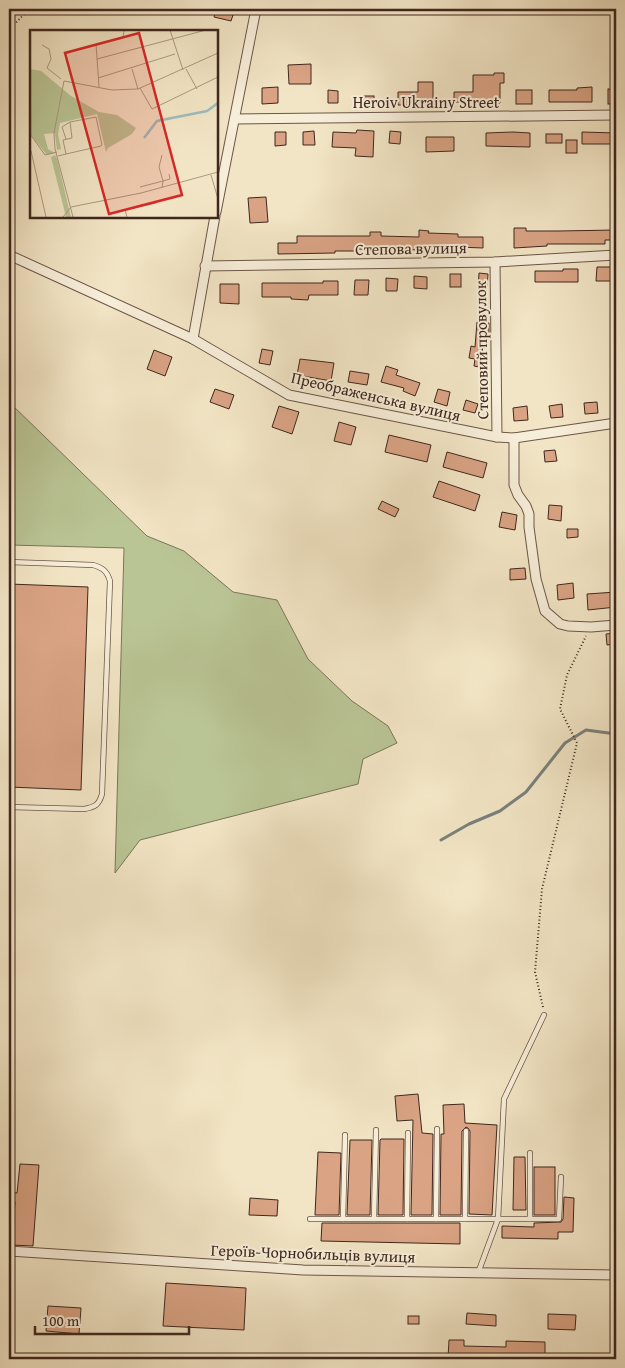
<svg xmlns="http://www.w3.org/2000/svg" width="625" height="1368" viewBox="0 0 625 1368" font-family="'Gentium Book Plus',serif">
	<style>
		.green { fill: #bac595; stroke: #7c765a }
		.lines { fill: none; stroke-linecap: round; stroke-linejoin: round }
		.stream { stroke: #78817d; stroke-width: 3 }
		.building { fill: #d9a384; stroke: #3f271e }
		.lane-casing { stroke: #6c5648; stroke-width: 6 }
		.street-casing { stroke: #6c5648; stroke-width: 11 }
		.path { stroke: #3f271e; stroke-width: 2; stroke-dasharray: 1 2.5; stroke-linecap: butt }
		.lane { stroke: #f7eed9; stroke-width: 4.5 }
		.street { stroke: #f7eed9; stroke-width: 9 }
		.labels { text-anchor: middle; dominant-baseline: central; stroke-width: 4; stroke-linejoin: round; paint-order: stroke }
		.street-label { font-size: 16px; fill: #3f271e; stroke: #f7eed9 }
		.inset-river { fill: none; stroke: #9ebdbd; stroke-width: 2.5 }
		.inset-road { fill: none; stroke: #aa9982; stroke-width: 1 }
		.view { fill: #d62828; fill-opacity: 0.15; stroke: #d62828; stroke-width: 2.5 }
		.inset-edge { fill: none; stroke: #3f271e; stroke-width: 2.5 }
	</style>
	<rect width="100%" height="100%" fill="#f2e5c5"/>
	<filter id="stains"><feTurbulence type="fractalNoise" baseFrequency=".004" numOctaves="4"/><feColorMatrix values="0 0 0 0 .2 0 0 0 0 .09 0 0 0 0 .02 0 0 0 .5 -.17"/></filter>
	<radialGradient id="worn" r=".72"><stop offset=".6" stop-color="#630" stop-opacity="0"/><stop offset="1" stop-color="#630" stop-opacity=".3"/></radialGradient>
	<path class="green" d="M9,402l138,134 37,15 49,41 44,8 31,59 44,42 36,25 9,17 -34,16 -5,25 -218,56 -25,33 9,-325 -115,-3z"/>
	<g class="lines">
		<path class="stream" d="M441,840l28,-16 31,-13 26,-19 39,-49 21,-13 30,4"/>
	</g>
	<g class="building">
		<path d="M216,9h19l-4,12 -17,-4z"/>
		<path d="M311,64v20h-22l-1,-19z"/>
		<path d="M494,73h10v10h-4v20h-14v-1h-32v-10h19v-17h21z"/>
		<path d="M418,82h15v19l-24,-1v5h-11v-13h20z"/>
		<path d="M278,87v16l-16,1v-16z"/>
		<path d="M592,87v15h-43v-12h28v-2z"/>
		<rect x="608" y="89" width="8" height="15"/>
		<path d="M328,90l10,1v12h-10z"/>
		<rect x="516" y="90" width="16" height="14"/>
		<rect x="360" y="96" width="14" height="11"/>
		<path d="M357,130l17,1 -1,26 -18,-1 1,-8 -24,-1 1,-15 23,1z"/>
		<path d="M314,131l1,14h-12v-13z"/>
		<path d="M390,131l11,1 -1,12 -11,-1z"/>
		<path d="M275,132h11v13l-11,1z"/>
		<path d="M513,132l17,1v14l-44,-1v-13z"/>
		<path d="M582,132l34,1v11h-34z"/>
		<rect x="546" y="134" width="16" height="9"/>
		<path d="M426,137h28v14l-28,1z"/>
		<rect x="566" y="140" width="11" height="13"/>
		<path d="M266,197l2,25 -18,1 -2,-25z"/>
		<path d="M514,228h12v3h32l58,-1v10h-11v4h-58v2l-33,2z"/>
		<path d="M419,230l10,1 -1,2 30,1v3h25v11l-25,-1 -1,3h-29l-73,-1v2h-20v2l-57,1v-11h19v-7h73v-4h11v4l38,1z"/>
		<path d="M597,267h17l-1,14h-17z"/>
		<path d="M563,269h15v13h-43v-11h28z"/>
		<path d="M479,273l9,1 -1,15h-9z"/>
		<rect x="450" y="274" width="11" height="13"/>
		<path d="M414,276l13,1v12l-13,-1z"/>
		<path d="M386,278l12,1 -1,12h-11z"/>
		<path d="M355,280h14l-1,15h-14z"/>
		<path d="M323,281h15v14h-29l-1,5 -17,-1v-2h-29v-14h61z"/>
		<path d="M220,284h19v20l-19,-1z"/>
		<path d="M477,322l12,1v13h-4l-6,31 -5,-1 1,-7 -6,-1 2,-12 4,1z"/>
		<path d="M262,349l11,2 -3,14 -11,-2z"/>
		<path d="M154,350l18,7 -7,19 -18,-7z"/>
		<path d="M300,359l34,4 -3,18 -34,-6z"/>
		<path d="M386,366l12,4 -2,5 24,8 -5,13 -12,-5 1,-3 -23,-6z"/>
		<path d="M350,371l19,3 -2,11 -19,-3z"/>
		<path d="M215,389l19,6 -5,14 -19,-7z"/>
		<path d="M438,389l12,3 -3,14 -13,-4z"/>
		<path d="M466,400l12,4 -3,9 -12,-3z"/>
		<path d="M597,402l1,11 -13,1 -1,-11z"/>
		<path d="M562,404l1,13 -12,1 -2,-12z"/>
		<path d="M279,406l20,6 -7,22 -20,-7z"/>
		<path d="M527,406l1,14 -14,1 -1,-13z"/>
		<path d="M339,422l17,5 -5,18 -17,-4z"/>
		<path d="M389,435l42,10 -4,17 -42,-10z"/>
		<path d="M555,450l2,11 -12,1 -1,-11z"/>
		<path d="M447,452l40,11 -4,15 -40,-11z"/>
		<path d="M439,481l41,14 -5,16 -42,-14z"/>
		<path d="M382,501l17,8 -4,8 -17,-8z"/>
		<path d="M549,505l13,1 -1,15 -13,-2z"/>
		<path d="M502,512l15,3 -2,15 -16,-3z"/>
		<path d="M567,529h11v8l-11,1z"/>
		<path d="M525,568l1,11 -16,1v-11z"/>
		<path d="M573,583l1,15 -16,2 -1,-15z"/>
		<path d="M9,584l79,3 -7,203 -72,-3z"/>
		<path d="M616,592v15l-28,3 -1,-16z"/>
		<path d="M616,633v11l-9,1 -1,-11z"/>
		<path d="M418,1094l4,39 11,1 -1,81h-21l2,-95 -16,1 -2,-25z"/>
		<path d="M464,1104l1,19 32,2 -5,90 -23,-1 1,-83 -2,-3 -2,-1 -4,4 -1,84h-21l1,-81h3l-1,-29z"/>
		<path d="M381,1139h23l-1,76h-25l2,-75z"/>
		<path d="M350,1140h22l-2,75h-23z"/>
		<path d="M318,1152l23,1 -2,62h-24z"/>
		<path d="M514,1157h11l1,53h-13z"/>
		<path d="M20,1164l19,1 -6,81 -21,-1 3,-43 -6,-1v-9l8,1z"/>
		<rect x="534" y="1167" width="21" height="48"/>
		<path d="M564,1197l10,1 -1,34h-15v7l-56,-1v-12l32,1v-4l27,-1 2,-3z"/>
		<path d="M250,1198l28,2 -1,16 -28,-1z"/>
		<path d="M322,1223h138v21l-139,-3z"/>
		<path d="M166,1283l80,5 -2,42 -81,-4z"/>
		<path d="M48,1306l33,2 -2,26 -33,-3z"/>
		<path d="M467,1313l29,2v11l-30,-2z"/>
		<path d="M548,1314l28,1 -1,15 -27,-1z"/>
		<rect x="408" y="1316" width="11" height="8"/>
		<path d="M449,1340h15v6l42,1v-6l39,1v16h-97z"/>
	</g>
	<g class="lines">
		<defs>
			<g id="lane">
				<path d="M9,562l84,3c10,3 14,6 17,16l-8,213c-3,11 -7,13 -18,15l-75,-2"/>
				<path d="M310,1219h188l6,-120 40,-84"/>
				<path d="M343,1219l2,-84"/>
				<path d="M374,1219l2,-89"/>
				<path d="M407,1219l1,-86"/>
				<path d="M436,1219l1,-90"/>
				<path d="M465,1219l1,-88"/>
				<path d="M530,1219v-66"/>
				<path d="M478,1273l20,-54h61l2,-42"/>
			</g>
			<g id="street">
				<path d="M235,119l381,-4"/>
				<path d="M216,212l40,-203"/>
				<path d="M9,255l184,84 96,56 208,42 17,1 102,-15"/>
				<path d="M495,262l2,175"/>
				<path d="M205,266l290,-4 121,-7"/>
				<path d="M193,339l22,-123"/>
				<path d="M514,438v47l4,10 8,11 3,8v13l7,52 9,32 15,13 8,2 23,1 25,-2"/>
				<path d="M9,1251l294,19 313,5"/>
			</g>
		</defs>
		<use href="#lane" class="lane-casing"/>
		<use href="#street" class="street-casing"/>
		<g class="path">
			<path d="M9,30l20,-21"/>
			<path d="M543,1007l-8,-35 7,-83 35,-146 -17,-34 7,-34 19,-39"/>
		</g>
		<use href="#lane" class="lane"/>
		<use href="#street" class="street"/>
	</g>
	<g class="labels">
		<g class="street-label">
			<text x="426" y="102">Heroiv Ukrainy Street</text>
			<text transform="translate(411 248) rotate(-1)">Степова вулиця</text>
			<text transform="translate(481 350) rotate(-91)">Степовий провулок</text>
			<text transform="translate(376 396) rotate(13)">Преображенська вулиця</text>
			<text transform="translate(313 1253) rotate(2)">Героїв-Чорнобильців вулиця</text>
		</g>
	</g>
	<g transform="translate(30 30)">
		<rect width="188" height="188" fill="#f2e5c5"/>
		<path d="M0,39l11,2 30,25 28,16 18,3 19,13 -4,6 -24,14 -2,4 -9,-38 -37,9 -2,11 3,15 -4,1 -2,-17 -11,1 4,15 7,4 -8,2 -17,-21zM25,125l2,4 14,58h-5l-15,-60z" fill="#bac595"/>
		<path class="inset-river" d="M114,108l13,-17 50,-10 11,-8"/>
		<path class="inset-road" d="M140,0l13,40M12,15l7,4 2,10 -4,9 14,11M67,29l109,-29M102,39l6,20M156,39l11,20M68,48l77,-24M69,57l-3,-43 27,-6 1,-8M110,58l12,21 66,-32M0,104l15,21 12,-3M36,109l-4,-12 8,-5M1,121l15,66M28,126l8,-2 35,-8 1,-1 -6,-28 -26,5 2,16 -9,2 3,14M181,145l7,24M110,157l23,-6 -4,-14 3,-12M132,158l1,-7 7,-2 -1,-5M33,187l8,-10 70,-14 77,-21M43,187l-18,-68 -1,-16 10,-52 48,9 26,-1 80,-36M97,187l-2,-7 31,-7"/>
		<path class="view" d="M109,3l43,162 -73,19 -44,-161z"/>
		<rect width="188" height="188" class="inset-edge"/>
	</g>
	<rect width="625" height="1368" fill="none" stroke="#f2e5c5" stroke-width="30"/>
	<rect x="10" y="10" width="605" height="1348" fill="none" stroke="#3f271e" stroke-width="2.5"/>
	<rect x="15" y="15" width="595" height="1338" fill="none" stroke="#3f271e"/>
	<path d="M35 1326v8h154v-8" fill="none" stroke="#3f271e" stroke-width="2.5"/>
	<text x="42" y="1326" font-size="15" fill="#3f271e" stroke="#f7eed9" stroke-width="4" paint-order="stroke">100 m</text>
	<rect width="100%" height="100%" filter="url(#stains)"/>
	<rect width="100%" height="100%" fill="url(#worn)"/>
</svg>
